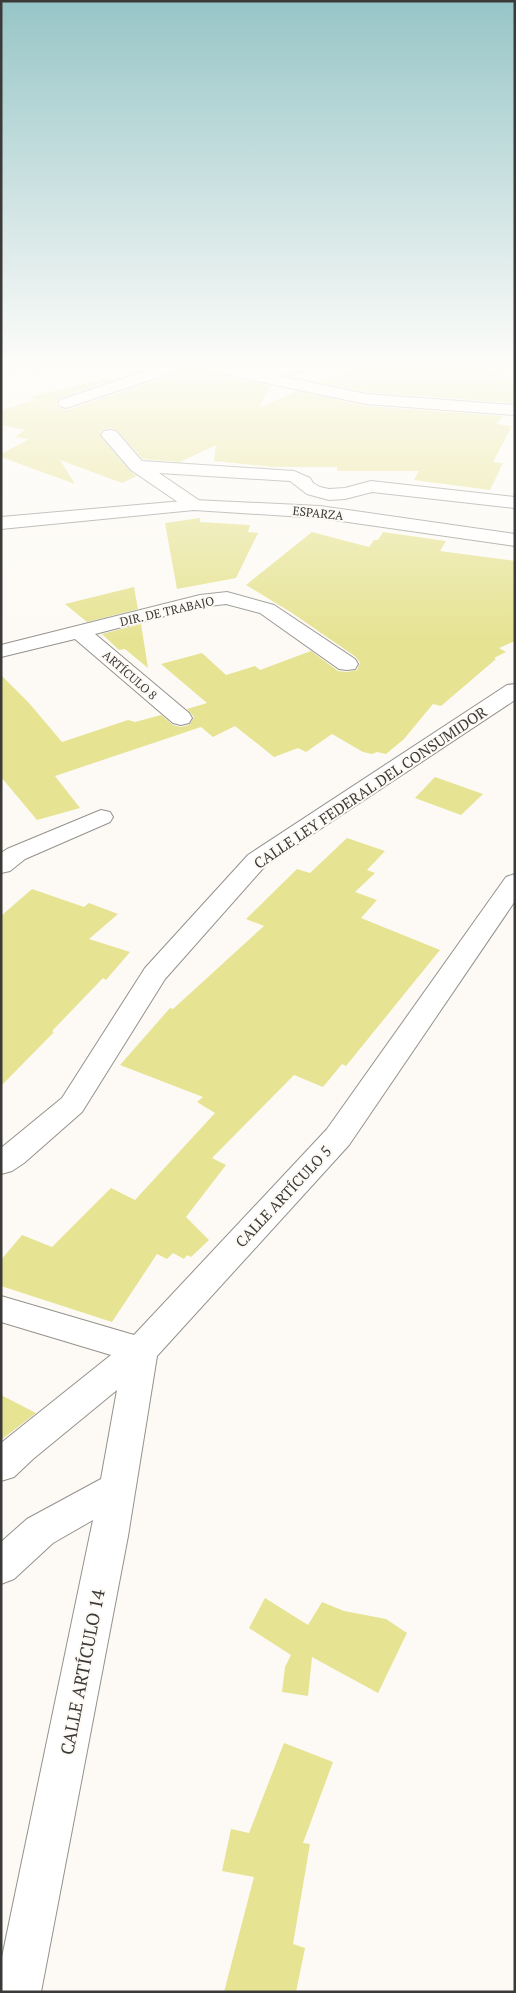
<svg xmlns="http://www.w3.org/2000/svg" width="516" height="1993" viewBox="0 0 516 1993" font-family="'PT Serif',serif">
	<style>
		.building { fill: #e6e392 }
		.lines { fill: none; stroke-linecap: round; stroke-linejoin: round }
		.minor-casing { stroke: #94928d; stroke-width: 2 }
		.tertiary-casing { stroke: #94928d; stroke-width: 2 }
		.minor { fill: #fff; fill-rule: evenodd }
		.tertiary { fill: #fff; fill-rule: evenodd }
		.labels { text-anchor: middle; dominant-baseline: central; stroke-width: 4; stroke-linejoin: round; paint-order: stroke }
		.far-street-label { font-size: 12px; fill: #3b3a38; stroke: #fdfaf5 }
		.street-label { font-size: 15px; fill: #3b3a38; stroke: #fdfaf5 }
		.near-street-label { font-size: 18px; fill: #3b3a38; stroke: #fdfaf5 }
	</style>
	<rect width="100%" height="100%" fill="#fdfaf5"/>
	<g class="building">
		<path d="M223,363h59l-1,2 -20,5z"/>
		<path d="M359,363h73l67,7 16,15v14l-3,4 -146,-11 -48,-10 18,-8 7,2z"/>
		<path d="M199,371l72,15 -12,22 38,-17 69,15 137,10 -6,8 15,2 -19,36 10,1 -13,27 -76,-10 5,-9h-82v-4h-62l-61,-6 2,-16 -36,17 -37,-3 -26,-29 -7,-2 -8,2 -2,6 30,35 7,5 -15,7 -62,-23 15,24 -74,-27v-3l28,-15 -14,-2 10,-7 -24,-5v-15l34,-10 -7,-3 108,-25 -77,26 -3,6 3,4 8,2 110,-37z"/>
		<path d="M200,518v4l50,3 -2,7 10,1 -22,45 -59,11 -12,-66z"/>
		<path d="M312,532l57,15 5,-7h4l5,-8 63,9 -6,10 75,10v80l-16,7 7,4 -12,6 2,1 -55,47 -8,-2 -29,35 -18,15 -9,-2 -5,2 -9,-2 -31,-18 -26,18 -8,-4 -24,9 -39,-31 -22,11 -12,-10 -146,49 25,32 -43,12 -36,-43v-102l28,28 33,39 66,-22 7,2 26,-7 12,10 8,2 8,-2 5,-8 -7,-8 20,-6 -46,-39 41,-11 24,22 29,-9 5,4 51,-19 27,20 9,1 10,-2 3,-7 -4,-6 -64,-44 -46,-28z"/>
		<path d="M134,587l4,22 -51,13 -22,-18z"/>
		<path d="M141,624l7,44 -23,-19 -6,1 -17,-16z"/>
		<path d="M435,777l48,17 -22,21 -46,-17z"/>
		<path d="M347,838l38,13 -18,19 8,3 -20,19 22,8 -16,18 79,32 -94,116 -4,-2 -19,23 -29,-12 -82,83 14,7 -40,52 23,23 -18,17 -4,-2 -3,4 -11,-6 -6,6 -10,-5 -45,68 -111,-36v-26l21,-25 30,12 59,-59 24,12 80,-87 -18,-11 6,-5 -83,-32 50,-57 3,1 91,-83 -18,-7 51,-50 13,4z"/>
		<path d="M32,889l52,18 5,-4 29,11 -29,25 41,13 -24,28 -3,-2 -51,53 2,1 -53,54v-170z"/>
		<path d="M1,1395l35,18 -35,27z"/>
		<path d="M265,1598l43,27 14,-23 22,9 42,8 21,14 -29,60 -66,-36 -4,39 -26,-4 3,-25 6,-12 -42,-27z"/>
		<path d="M284,1743l49,19 -30,81 7,1 -17,100 12,4 -9,44h-72l30,-115 -32,-6 9,-42 18,4z"/>
	</g>
	<g class="lines">
		<defs>
			<g id="minor">
				<path d="M1,363h55l2,2 -2,3 -6,2 -49,1z"/>
				<path d="M169,363h46l46,9 35,-9h25l-2,3 -38,10 85,18 149,11v10l-149,-11 -167,-35 -22,2 -111,37 -6,-2 -2,-3 2,-3z"/>
				<path d="M491,363h24v7l-22,-4z"/>
				<path d="M110,430l6,1 26,30 152,10 16,7 3,5 7,4 9,2 16,-1 26,-7 144,16v11l-143,-16 -27,7 -16,1 -22,-6 -17,-13 -131,-8 41,28 3,4 -3,4 -6,1 -6,-1 -57,-39 -30,-35 3,-4z"/>
				<path d="M227,592l47,13 81,54 3,5 -3,5 -8,1 -8,-1 -79,-56 -34,-9 -26,3 -105,27 94,79 3,5 -3,5 -8,2 -8,-2 -98,-84 -74,18v-12l199,-50z"/>
				<path d="M515,684v16l-249,165 -101,114 -83,133 -58,51 -12,8 -11,3v-26l61,-50 83,-130 103,-113 259,-170z"/>
				<path d="M101,810l9,2 3,5 -3,5 -85,37 -15,12 -9,2v-20l6,-4z"/>
				<path d="M515,874v27l-166,244 -192,211 -29,180 -87,456h-40v-30l92,-442 -40,23 -39,36 -13,5v-42l26,-23 74,-40 16,-89 -84,69 -19,18 -13,4v-38l110,-88 -110,-33v-26l133,39 193,-206 179,-252z"/>
			</g>
			<path id="tertiary" d="M194,500l126,6 195,28v12l-195,-28 -126,-8 -193,19v-12z"/>
		</defs>
		<use href="#minor" class="minor-casing"/>
		<use href="#tertiary" class="tertiary-casing"/>
		<use href="#minor" class="minor"/>
		<use href="#tertiary" class="tertiary"/>
	</g>
	<linearGradient id="sky" x2="0" y2="1"><stop stop-color="#97c5c7"/><stop offset="0.57" stop-color="#fefdfa"/><stop offset="1" stop-color="#fefdfa" stop-opacity="0"/></linearGradient>
	<rect width="516" height="642" fill="url(#sky)"/>
	<g class="labels">
		<g class="far-street-label">
			<text transform="translate(318 513) rotate(6)">ESPARZA</text>
			<text transform="translate(167 611) rotate(-13)">DIR. DE TRABAJO</text>
			<text transform="translate(130 675) rotate(41)">ARTÍCULO 8</text>
		</g>
		<g class="street-label">
			<text transform="translate(370 787) rotate(-34)">CALLE LEY FEDERAL DEL CONSUMIDOR</text>
			<text transform="translate(283 1196) rotate(-47)">CALLE ARTÍCULO 5</text>
		</g>
		<g class="near-street-label">
			<text transform="translate(82 1672) rotate(-79)">CALLE ARTÍCULO 14</text>
		</g>
	</g>
	<rect width="516" height="1993" fill="none" stroke="#3b3a38" stroke-width="5"/>
</svg>
